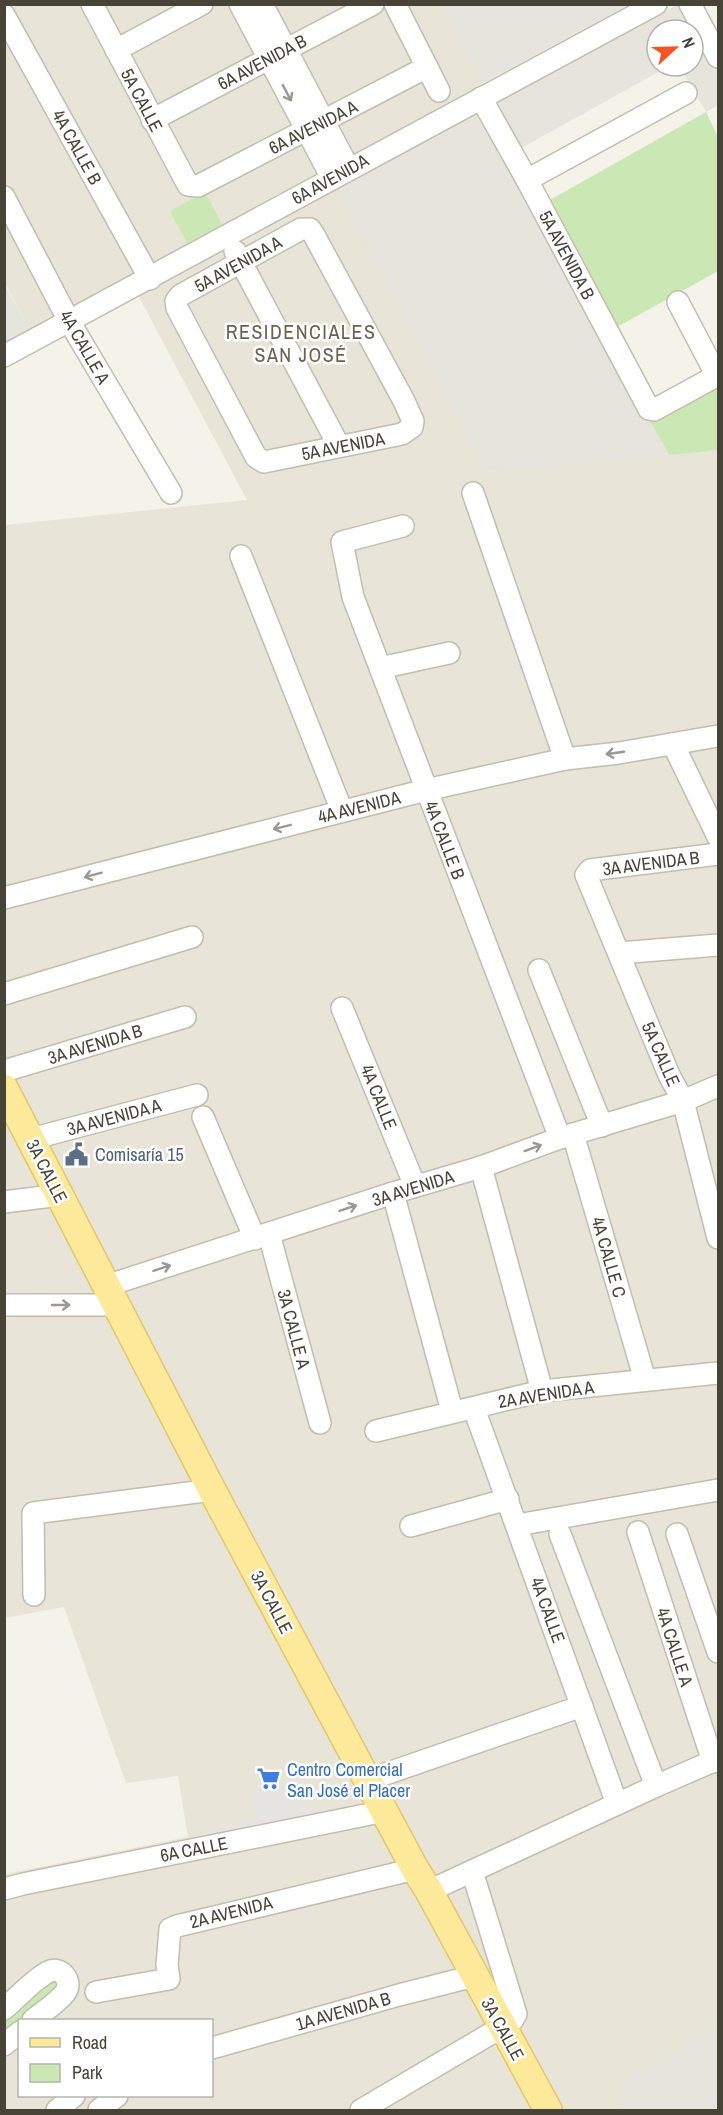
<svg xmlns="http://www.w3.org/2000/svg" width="723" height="2115" viewBox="0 0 723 2115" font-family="'Archivo Narrow',sans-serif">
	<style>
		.residential { fill: #e8e4d7; fill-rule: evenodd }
		.industrial { fill: #e7e3dd }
		.green { fill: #cbe7b3 }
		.parking { fill: #e6e4e0 }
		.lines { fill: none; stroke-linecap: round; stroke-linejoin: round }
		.minor-casing { stroke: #c2bdae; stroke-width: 24 }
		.major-casing { stroke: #e1c86a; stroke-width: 30 }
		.minor { stroke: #fff; stroke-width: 21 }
		.major { stroke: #fce99a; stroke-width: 27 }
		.oneway { stroke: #9a9891 }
		.labels { text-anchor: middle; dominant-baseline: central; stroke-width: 5; stroke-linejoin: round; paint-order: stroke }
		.street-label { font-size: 18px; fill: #484337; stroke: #fff }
		.service-label { font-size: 18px; fill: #4e5e75; stroke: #fff; text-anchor: start }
		.shop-label { font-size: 18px; fill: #366cbe; stroke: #fff; text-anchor: start }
		.neighbourhood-label { font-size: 20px; letter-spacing: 1.5px; fill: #6a624f; stroke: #fff }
	</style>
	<rect width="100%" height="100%" fill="#f4f2e9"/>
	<g class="residential">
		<path d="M4,5h438l41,78 -162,92 -140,73 -150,85 -26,-50z"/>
		<path d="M336,187l151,285 231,-22v1572l-48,35 -50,29 3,24h-618v-236l183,-37 -10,-61 -52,7 -62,-176 -59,11v-1093l242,-25 -109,-205zM20,2020h192v76h-192z"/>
	</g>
	<g class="industrial">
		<path d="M442,5h186l-145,78z"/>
		<path d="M677,5h5l36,64v36l-12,7 -27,-46h14v-36h-36v36h12l-151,84 -25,-48z"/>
		<path d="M480,110l189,345 -182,17 -151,-285z"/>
		<path d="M4,283l27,50 -27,14z"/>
		<path d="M718,2022v88h-95l-3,-24 50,-29z"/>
	</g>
	<g class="green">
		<path d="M706,112l12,25v134l-101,56 -67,-127z"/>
		<path d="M205,192l17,33 -35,18 -17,-32z"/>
		<path d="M718,381v69l-49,5 -21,-38z"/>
		<path d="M47,1973l20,5 -34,42h-13l-1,12 -14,13v-36z"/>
	</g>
	<path class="parking" d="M289,1789l11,6 12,19 -103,20 -2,-8 50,-6 -4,-27z"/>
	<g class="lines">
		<defs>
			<g id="minor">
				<path d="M92,4l96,181 10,1 229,-119"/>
				<path d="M240,4l92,174"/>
				<path d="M262,4l87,165"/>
				<path d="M395,4l44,87"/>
				<path d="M690,4l28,53"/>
				<path d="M4,15l146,264"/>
				<path d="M116,50l86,-46"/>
				<path d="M481,98l46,82 122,229 5,1 64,-35"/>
				<path d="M152,120l221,-116"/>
				<path d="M527,180l159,-87"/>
				<path d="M4,197l65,124 102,172"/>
				<path d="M301,229h9l4,6 90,166 9,20 -1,6 -10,7 -138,28 -8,-5 -79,-149 -1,-7 5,-6z"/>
				<path d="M235,251l104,195"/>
				<path d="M678,302l39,74"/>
				<path d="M4,356l652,-352"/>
				<path d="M473,493l92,266"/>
				<path d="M403,526l-61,16 11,55 207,541"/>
				<path d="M241,556l101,255"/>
				<path d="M380,668l69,-15"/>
				<path d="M673,744l45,93"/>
				<path d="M718,854l-128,16 -4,5 83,200 14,26 35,137"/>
				<path d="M4,898l422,-108 139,-31 54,-6 99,-17"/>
				<path d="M619,953l99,-8"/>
				<path d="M539,970l63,156"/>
				<path d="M4,994l188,-57"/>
				<path d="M342,1008l73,178"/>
				<path d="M4,1071l181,-54"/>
				<path d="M203,1117l52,122"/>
				<path d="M573,1134l72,246"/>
				<path d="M31,1139l166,-44"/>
				<path d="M481,1167l61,224"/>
				<path d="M393,1193l59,218"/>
				<path d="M4,1202l56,-7"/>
				<path d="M269,1234l51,189"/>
				<path d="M106,1286l287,-93 88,-26 79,-29 123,-37 35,-15"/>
				<path d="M4,1305h113"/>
				<path d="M477,1417l140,387"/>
				<path d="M376,1431l166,-40 176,-18"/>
				<path d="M517,1525l201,-35"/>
				<path d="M411,1526l97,-27"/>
				<path d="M638,1532l75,230"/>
				<path d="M560,1534l96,252"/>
				<path d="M677,1534l41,118"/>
				<path d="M34,1595l-1,-82 179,-23"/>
				<path d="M368,1780l214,-74"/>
				<path d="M4,1889l19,-5 362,-73"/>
				<path d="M429,1891l227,-105 62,-27"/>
				<path d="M96,1992l73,-13 -2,-14 3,-36 7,-3 238,-57"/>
				<path d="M4,2009c13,-11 29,-29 44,-37 12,-7 26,9 17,21 -8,10 -22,19 -32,27"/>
				<path d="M4,2045l16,-13"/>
				<path d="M212,2048l187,-53 75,-19"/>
				<path d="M57,2110l17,-14"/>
				<path d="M99,2110l18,-14"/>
				<path d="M361,2110l141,-83 10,-6 4,-7 -44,-143"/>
			</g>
			<path id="major" d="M4,1088l208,402 203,379 14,22 119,219"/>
		</defs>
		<use href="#minor" class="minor-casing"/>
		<use href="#major" class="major-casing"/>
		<use href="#minor" class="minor"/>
		<use href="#major" class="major"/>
	</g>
	<defs><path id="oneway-shaft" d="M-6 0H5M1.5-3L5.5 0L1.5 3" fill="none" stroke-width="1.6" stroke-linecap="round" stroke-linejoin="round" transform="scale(1.5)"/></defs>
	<g class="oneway">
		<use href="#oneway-shaft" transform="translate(287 93) rotate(62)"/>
		<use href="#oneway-shaft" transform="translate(615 753) rotate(172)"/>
		<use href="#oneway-shaft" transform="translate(282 827) rotate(166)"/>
		<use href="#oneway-shaft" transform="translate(93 875) rotate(165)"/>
		<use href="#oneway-shaft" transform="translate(533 1148) rotate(-20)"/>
		<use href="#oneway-shaft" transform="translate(348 1208) rotate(-18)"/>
		<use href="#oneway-shaft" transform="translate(162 1268) rotate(-18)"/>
		<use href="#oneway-shaft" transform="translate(61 1305)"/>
	</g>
	<defs>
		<symbol id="civic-bare" viewBox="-9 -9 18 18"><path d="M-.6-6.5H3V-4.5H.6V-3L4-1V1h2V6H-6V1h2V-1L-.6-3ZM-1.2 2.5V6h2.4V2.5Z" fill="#5c6f8a" stroke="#fff" stroke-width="2.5" paint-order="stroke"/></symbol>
		<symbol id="supermarket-bare" viewBox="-9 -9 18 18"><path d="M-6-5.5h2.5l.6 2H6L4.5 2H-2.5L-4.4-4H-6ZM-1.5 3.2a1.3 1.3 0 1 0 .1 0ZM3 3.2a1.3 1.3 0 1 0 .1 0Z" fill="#3f7fe0" stroke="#fff" stroke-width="2.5" paint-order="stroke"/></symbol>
	</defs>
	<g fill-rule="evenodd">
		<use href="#civic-bare" x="60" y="1138" width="33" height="33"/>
		<use href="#supermarket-bare" x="252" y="1762" width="33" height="33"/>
	</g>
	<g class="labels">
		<g class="street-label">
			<text transform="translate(262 62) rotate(-28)">6A AVENIDA B</text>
			<text transform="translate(142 100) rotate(62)">5A CALLE</text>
			<text transform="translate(313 127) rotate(-27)">6A AVENIDA A</text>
			<text transform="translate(77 147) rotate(61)">4A CALLE B</text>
			<text transform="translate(330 179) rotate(-29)">6A AVENIDA</text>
			<text transform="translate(567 255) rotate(62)">5A AVENIDA B</text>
			<text transform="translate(238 264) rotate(-29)">5A AVENIDA A</text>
			<text transform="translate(85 347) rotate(60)">4A CALLE A</text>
			<text transform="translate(343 446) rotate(-11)">5A AVENIDA</text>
			<text transform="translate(359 807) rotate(-14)">4A AVENIDA</text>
			<text transform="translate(445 840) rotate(69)">4A CALLE B</text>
			<text transform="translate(651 863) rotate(-7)">3A AVENIDA B</text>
			<text transform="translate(95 1044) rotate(-17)">3A AVENIDA B</text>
			<text transform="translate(661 1054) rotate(66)">5A CALLE</text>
			<text transform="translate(379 1097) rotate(68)">4A CALLE</text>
			<text transform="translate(114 1117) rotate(-15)">3A AVENIDA A</text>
			<text transform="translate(47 1171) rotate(63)">3A CALLE</text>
			<text transform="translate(413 1188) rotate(-17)">3A AVENIDA</text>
			<text transform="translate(609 1257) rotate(74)">4A CALLE C</text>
			<text transform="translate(294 1329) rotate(75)">3A CALLE A</text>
			<text transform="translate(546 1394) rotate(-9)">2A AVENIDA A</text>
			<text transform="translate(272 1602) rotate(62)">3A CALLE</text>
			<text transform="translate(548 1610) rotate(70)">4A CALLE</text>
			<text transform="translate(675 1647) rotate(72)">4A CALLE A</text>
			<text transform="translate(194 1849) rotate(-11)">6A CALLE</text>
			<text transform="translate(231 1912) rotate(-14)">2A AVENIDA</text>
			<text transform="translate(343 2011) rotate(-16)">1A AVENIDA B</text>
			<text transform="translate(503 2029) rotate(61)">3A CALLE</text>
		</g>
		<g class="service-label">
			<text x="95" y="1154">Comisaría 15</text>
		</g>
		<g class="shop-label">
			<text x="287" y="1769">Centro Comercial<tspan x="287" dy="21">San José el Placer</tspan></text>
		</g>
		<g class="neighbourhood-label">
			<text x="301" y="331">RESIDENCIALES<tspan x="301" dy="23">SAN JOSÉ</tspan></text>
		</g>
	</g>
	<rect width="723" height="2115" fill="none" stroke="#484337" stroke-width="12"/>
	<rect x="18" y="2019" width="195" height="78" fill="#ffffff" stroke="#b6b4af" stroke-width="1.5"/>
	<rect x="30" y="2038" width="30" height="9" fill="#fce99a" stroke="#b6b4af" stroke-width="1.5"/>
	<text x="72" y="2049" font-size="18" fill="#484337">Road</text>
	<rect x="30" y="2064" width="30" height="18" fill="#cbe7b3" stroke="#b6b4af" stroke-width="1.5"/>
	<text x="72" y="2079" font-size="18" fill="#484337">Park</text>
	<g transform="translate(675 48) rotate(68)"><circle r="28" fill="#ffffff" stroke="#b6b4af" stroke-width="1.5"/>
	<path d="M0-4.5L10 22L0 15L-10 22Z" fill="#f5531f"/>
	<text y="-9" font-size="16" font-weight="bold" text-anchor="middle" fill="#484337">N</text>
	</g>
</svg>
